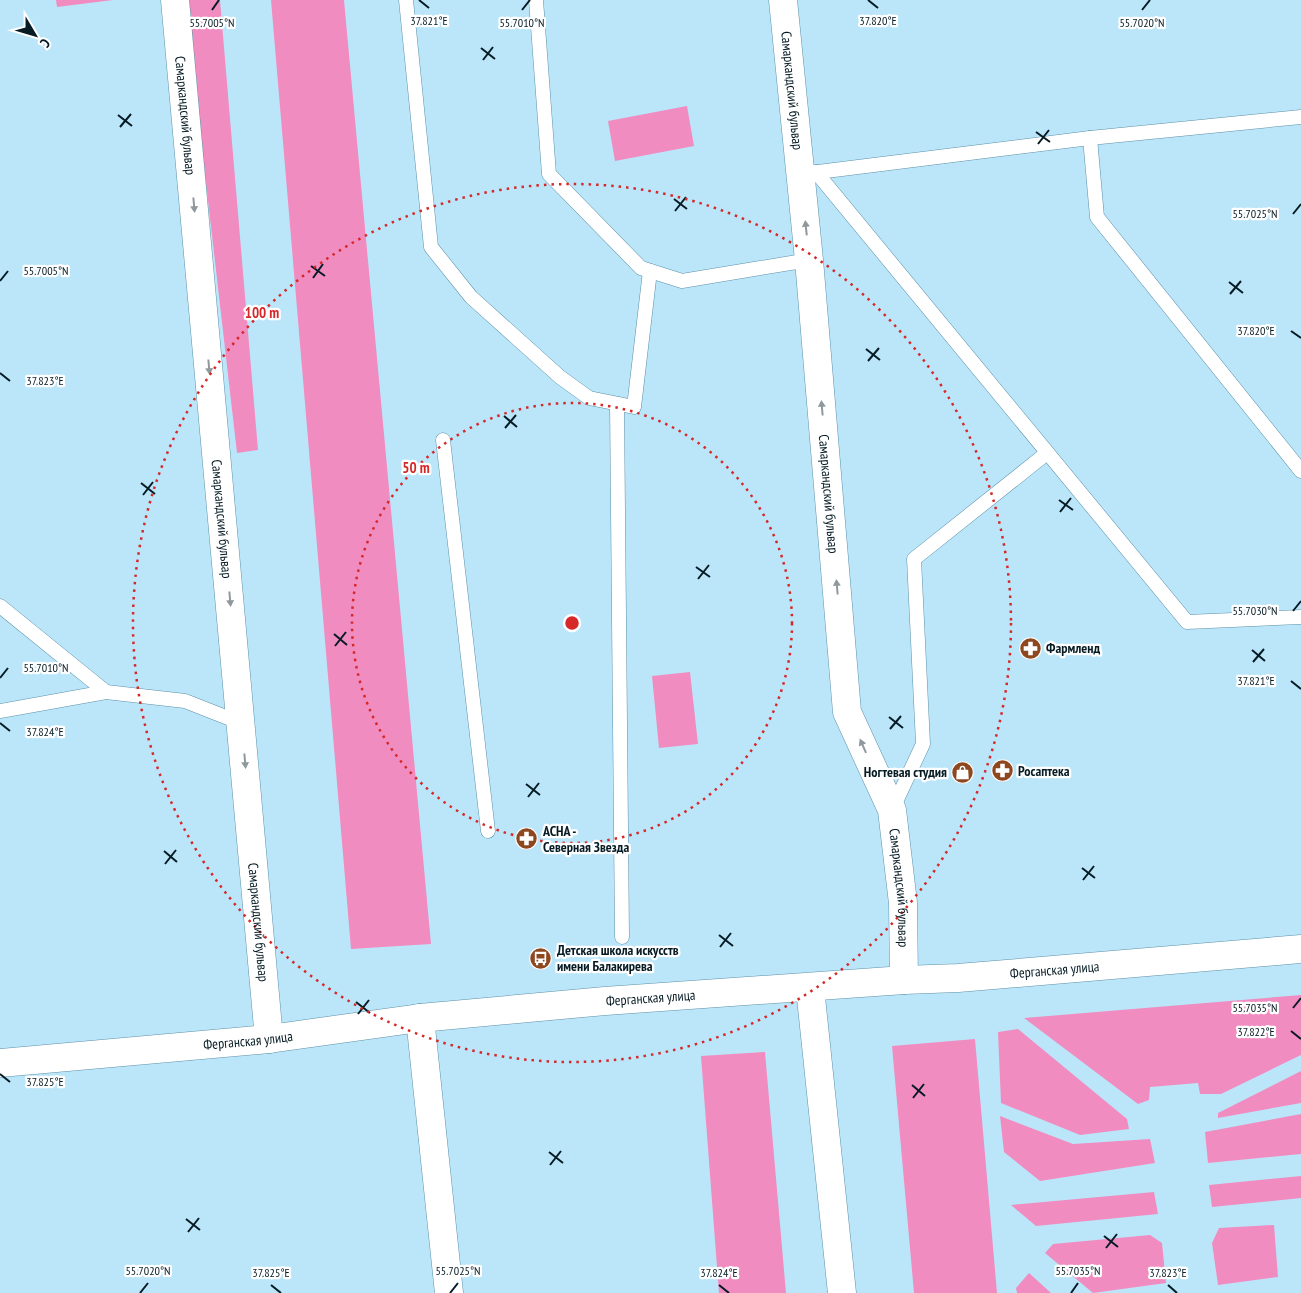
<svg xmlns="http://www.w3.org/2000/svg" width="1301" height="1293" viewBox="0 0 1301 1293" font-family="'PT Sans Narrow',sans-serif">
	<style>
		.green { fill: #f18cc1 }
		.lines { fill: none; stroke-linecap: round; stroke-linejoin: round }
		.lane-casing { stroke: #5d91a8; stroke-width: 15 }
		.street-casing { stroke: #5d91a8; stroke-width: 29 }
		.secondary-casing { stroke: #5d91a8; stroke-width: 29 }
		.lane { stroke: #fff; stroke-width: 14 }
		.street { stroke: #fff; stroke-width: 28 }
		.secondary { stroke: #fff; stroke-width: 28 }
		.oneway { fill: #8f989c }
		.ticks { fill: none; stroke: #061b24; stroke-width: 2 }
		.ring { fill: none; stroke: #d62828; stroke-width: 2.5; stroke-dasharray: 2.5 5 }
		.labels { text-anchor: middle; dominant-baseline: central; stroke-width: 4.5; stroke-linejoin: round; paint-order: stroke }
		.street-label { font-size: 14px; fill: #061b24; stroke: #fff }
		.poi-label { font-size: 14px; font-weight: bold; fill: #061b24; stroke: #fff; text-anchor: start }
		.ticks-label { font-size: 12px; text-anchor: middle; fill: #061b24; stroke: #fff; stroke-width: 4.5; stroke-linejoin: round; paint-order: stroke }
		.centre { fill: #d62828; stroke: #fff; stroke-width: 2.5 }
		.ring-label { font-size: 15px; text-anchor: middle; font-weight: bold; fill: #d62828; stroke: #fff; stroke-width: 4.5; stroke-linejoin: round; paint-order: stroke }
	</style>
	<rect width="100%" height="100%" fill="#bbe6fa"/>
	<g class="green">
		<path d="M56,0h57l-56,7z"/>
		<path d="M185,0h35l38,450 -21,3z"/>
		<path d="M271,0h73l87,944 -80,5z"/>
		<path d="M687,106l7,40 -79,15 -7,-40z"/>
		<path d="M690,672l8,72 -39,4 -7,-72z"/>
		<path d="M1301,995v60l-80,39h-21l-2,-11 -48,4 -1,13 -11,4 -114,-86z"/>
		<path d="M1018,1029l109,90 2,10 -49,6 -79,-32 -3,-71z"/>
		<path d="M975,1039l22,254h-83l-22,-247z"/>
		<path d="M765,1052l21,241h-67l-18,-237z"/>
		<path d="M1301,1071v32l-83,15v-5z"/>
		<path d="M1301,1114v40l-93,9 -3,-31z"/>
		<path d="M1000,1116l73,28 77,-5 5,24 -115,18 -36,-29z"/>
		<path d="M1301,1176v22l-89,9 -3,-22z"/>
		<path d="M1154,1192l4,22 -122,12 -25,-21z"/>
		<path d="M1274,1225l4,52 -60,8 -6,-42 7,-15z"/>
		<path d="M1150,1235l12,8 4,40 -73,10 -48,-40 8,-9z"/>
		<path d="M1029,1273l22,20h-34l-1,-5z"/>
	</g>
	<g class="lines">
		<defs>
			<g id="lane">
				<path d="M406,0l25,247 40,50 89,80 29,21 45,9 16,-136"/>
				<path d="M536,0l13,174 92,94 41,13 127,-21"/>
				<path d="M1090,138l7,79 204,254"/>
				<path d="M816,172l371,450 114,-5"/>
				<path d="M810,173l280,-35 211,-21"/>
				<path d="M617,404l5,533"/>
				<path d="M443,440l45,391"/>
				<path d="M0,606l106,86"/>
				<path d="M0,711l106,-19 79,9 56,22"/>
				<path d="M892,810l31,-66 -9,-185 133,-106"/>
			</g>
			<path id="street" d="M420,1018l29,275"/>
			<g id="secondary">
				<path id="s1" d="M175,0l94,1039"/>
				<path id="s2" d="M783,0l26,260 38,452 45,98 11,93 1,77"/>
				<path d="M810,988l32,305"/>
				<path id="s3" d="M0,1063l269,-24 151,-21 185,-17 299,-21 54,-2 343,-29"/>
			</g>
		</defs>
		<use href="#lane" class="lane-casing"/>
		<use href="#street" class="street-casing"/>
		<use href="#secondary" class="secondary-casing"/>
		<use href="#lane" class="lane"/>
		<use href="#street" class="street"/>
		<use href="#secondary" class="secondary"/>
	</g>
	<defs><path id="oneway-solid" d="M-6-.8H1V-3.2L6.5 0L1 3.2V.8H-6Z" transform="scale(1.25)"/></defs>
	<g class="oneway">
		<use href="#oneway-solid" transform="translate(194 205) rotate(85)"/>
		<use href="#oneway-solid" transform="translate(806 228) rotate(-96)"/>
		<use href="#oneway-solid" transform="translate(209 367) rotate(85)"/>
		<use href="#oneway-solid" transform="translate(822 408) rotate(-95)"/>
		<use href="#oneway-solid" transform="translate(837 587) rotate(-95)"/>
		<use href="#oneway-solid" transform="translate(230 599) rotate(85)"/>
		<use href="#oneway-solid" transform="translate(863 746) rotate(-114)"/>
		<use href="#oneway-solid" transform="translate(245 761) rotate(85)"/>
	</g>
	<path class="ticks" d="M419,0l10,8M868,0l10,8M212,10l7,-10M522,10l8,-10M1142,10l8,-10M481,48l14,11M483,60l10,-13M118,115l14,11M120,127l11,-13M1036,132l14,10M1038,144l11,-14M674,199l13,10M675,211l11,-14M1293,214l8,-10M311,266l14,10M313,278l10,-14M0,281l8,-10M1229,282l14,11M1230,294l11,-13M1291,331l10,7M866,349l14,11M868,361l11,-13M0,373l10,8M504,416l13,11M505,428l11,-13M141,483l14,11M143,495l10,-13M1059,500l14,10M1060,512l11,-14M696,567l14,10M698,579l11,-14M1293,611l8,-10M334,634l13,11M335,646l11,-14M1252,650l13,11M1253,662l11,-13M0,678l8,-10M1291,681l10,8M889,717l14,11M0,723l10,8M890,729l11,-13M526,784l14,11M528,797l11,-14M164,851l13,11M165,864l11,-14M1082,868l13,10M1083,880l11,-14M719,935l14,11M720,947l11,-14M356,1002l14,11M1293,1008l8,-10M358,1014l11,-14M1291,1031l10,8M0,1074l10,8M912,1085l13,11M913,1098l11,-14M549,1152l14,11M550,1165l11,-14M186,1219l14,11M188,1232l11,-14M1104,1236l14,11M1106,1248l11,-14M271,1285l10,8M719,1285l10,8M1168,1285l9,8M140,1293l8,-10M450,1293l8,-10M1071,1293l7,-10"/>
	<g class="ring">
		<circle cx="572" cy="623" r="220"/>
		<circle cx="572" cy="623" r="439"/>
	</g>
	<defs>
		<symbol id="pharmacy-disc" viewBox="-11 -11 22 22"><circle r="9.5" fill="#8e4820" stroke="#fff"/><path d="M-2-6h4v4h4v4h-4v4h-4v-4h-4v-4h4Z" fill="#fff"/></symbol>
		<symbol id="shop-disc" viewBox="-11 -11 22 22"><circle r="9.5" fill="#8e4820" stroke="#fff"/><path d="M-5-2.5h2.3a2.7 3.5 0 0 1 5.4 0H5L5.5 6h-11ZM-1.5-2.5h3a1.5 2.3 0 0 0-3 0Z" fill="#fff"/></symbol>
		<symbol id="bus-disc" viewBox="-11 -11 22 22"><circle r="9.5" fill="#8e4820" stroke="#fff"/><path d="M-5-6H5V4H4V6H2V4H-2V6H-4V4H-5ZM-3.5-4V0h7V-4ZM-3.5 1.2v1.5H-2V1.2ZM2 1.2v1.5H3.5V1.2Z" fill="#fff"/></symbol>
	</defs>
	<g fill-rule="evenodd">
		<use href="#pharmacy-disc" x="1018" y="636" width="25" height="25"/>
		<use href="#pharmacy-disc" x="990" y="758" width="25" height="25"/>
		<use href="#shop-disc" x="950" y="760" width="25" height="25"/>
		<use href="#pharmacy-disc" x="514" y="826" width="25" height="25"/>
		<use href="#bus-disc" x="528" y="946" width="25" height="25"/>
	</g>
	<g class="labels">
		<g class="street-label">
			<text stroke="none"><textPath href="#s2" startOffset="91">Самаркандский бульвар</textPath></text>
			<text stroke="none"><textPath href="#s1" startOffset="116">Самаркандский бульвар</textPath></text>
			<text stroke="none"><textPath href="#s2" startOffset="496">Самаркандский бульвар</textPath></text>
			<text stroke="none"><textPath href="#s1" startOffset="521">Самаркандский бульвар</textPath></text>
			<text stroke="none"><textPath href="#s2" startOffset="901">Самаркандский бульвар</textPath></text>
			<text stroke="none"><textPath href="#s1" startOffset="926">Самаркандский бульвар</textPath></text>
			<text stroke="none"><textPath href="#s3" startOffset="1059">Ферганская улица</textPath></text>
			<text stroke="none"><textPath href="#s3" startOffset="654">Ферганская улица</textPath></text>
			<text stroke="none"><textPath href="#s3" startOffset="249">Ферганская улица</textPath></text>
		</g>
		<g class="poi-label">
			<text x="1046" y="648">Фармленд</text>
			<text x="1018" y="771">Росаптека</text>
			<text x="947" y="772" text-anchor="end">Ногтевая студия</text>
			<text x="543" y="831">АСНА -<tspan x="543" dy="16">Северная Звезда</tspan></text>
			<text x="557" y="950">Детская школа искусств<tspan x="557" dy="16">имени Балакирева</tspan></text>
		</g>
	</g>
	<g class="ticks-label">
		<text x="429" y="25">37.821°E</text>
		<text x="878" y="25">37.820°E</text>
		<text x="522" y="27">55.7010°N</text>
		<text x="212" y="27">55.7005°N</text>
		<text x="1142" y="27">55.7020°N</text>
		<text x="1255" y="218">55.7025°N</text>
		<text x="46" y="275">55.7005°N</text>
		<text x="1256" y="335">37.820°E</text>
		<text x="45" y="385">37.823°E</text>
		<text x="1255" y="615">55.7030°N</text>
		<text x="46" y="672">55.7010°N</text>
		<text x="1256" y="685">37.821°E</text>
		<text x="45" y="736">37.824°E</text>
		<text x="1255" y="1012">55.7035°N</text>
		<text x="1256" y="1036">37.822°E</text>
		<text x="45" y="1086">37.825°E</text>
		<text x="148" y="1275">55.7020°N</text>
		<text x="458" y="1275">55.7025°N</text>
		<text x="1078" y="1275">55.7035°N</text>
		<text x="271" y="1277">37.825°E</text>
		<text x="719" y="1277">37.824°E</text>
		<text x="1168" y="1277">37.823°E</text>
	</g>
	<circle cx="572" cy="623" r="8" class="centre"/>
	<g class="ring-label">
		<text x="262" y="318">100 m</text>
		<text x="416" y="473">50 m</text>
	</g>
	<g transform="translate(35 35) rotate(128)" stroke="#ffffff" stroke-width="4" paint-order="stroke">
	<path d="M0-4L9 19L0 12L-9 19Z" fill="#061b24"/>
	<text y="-8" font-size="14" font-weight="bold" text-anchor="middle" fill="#061b24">С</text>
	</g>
</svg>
